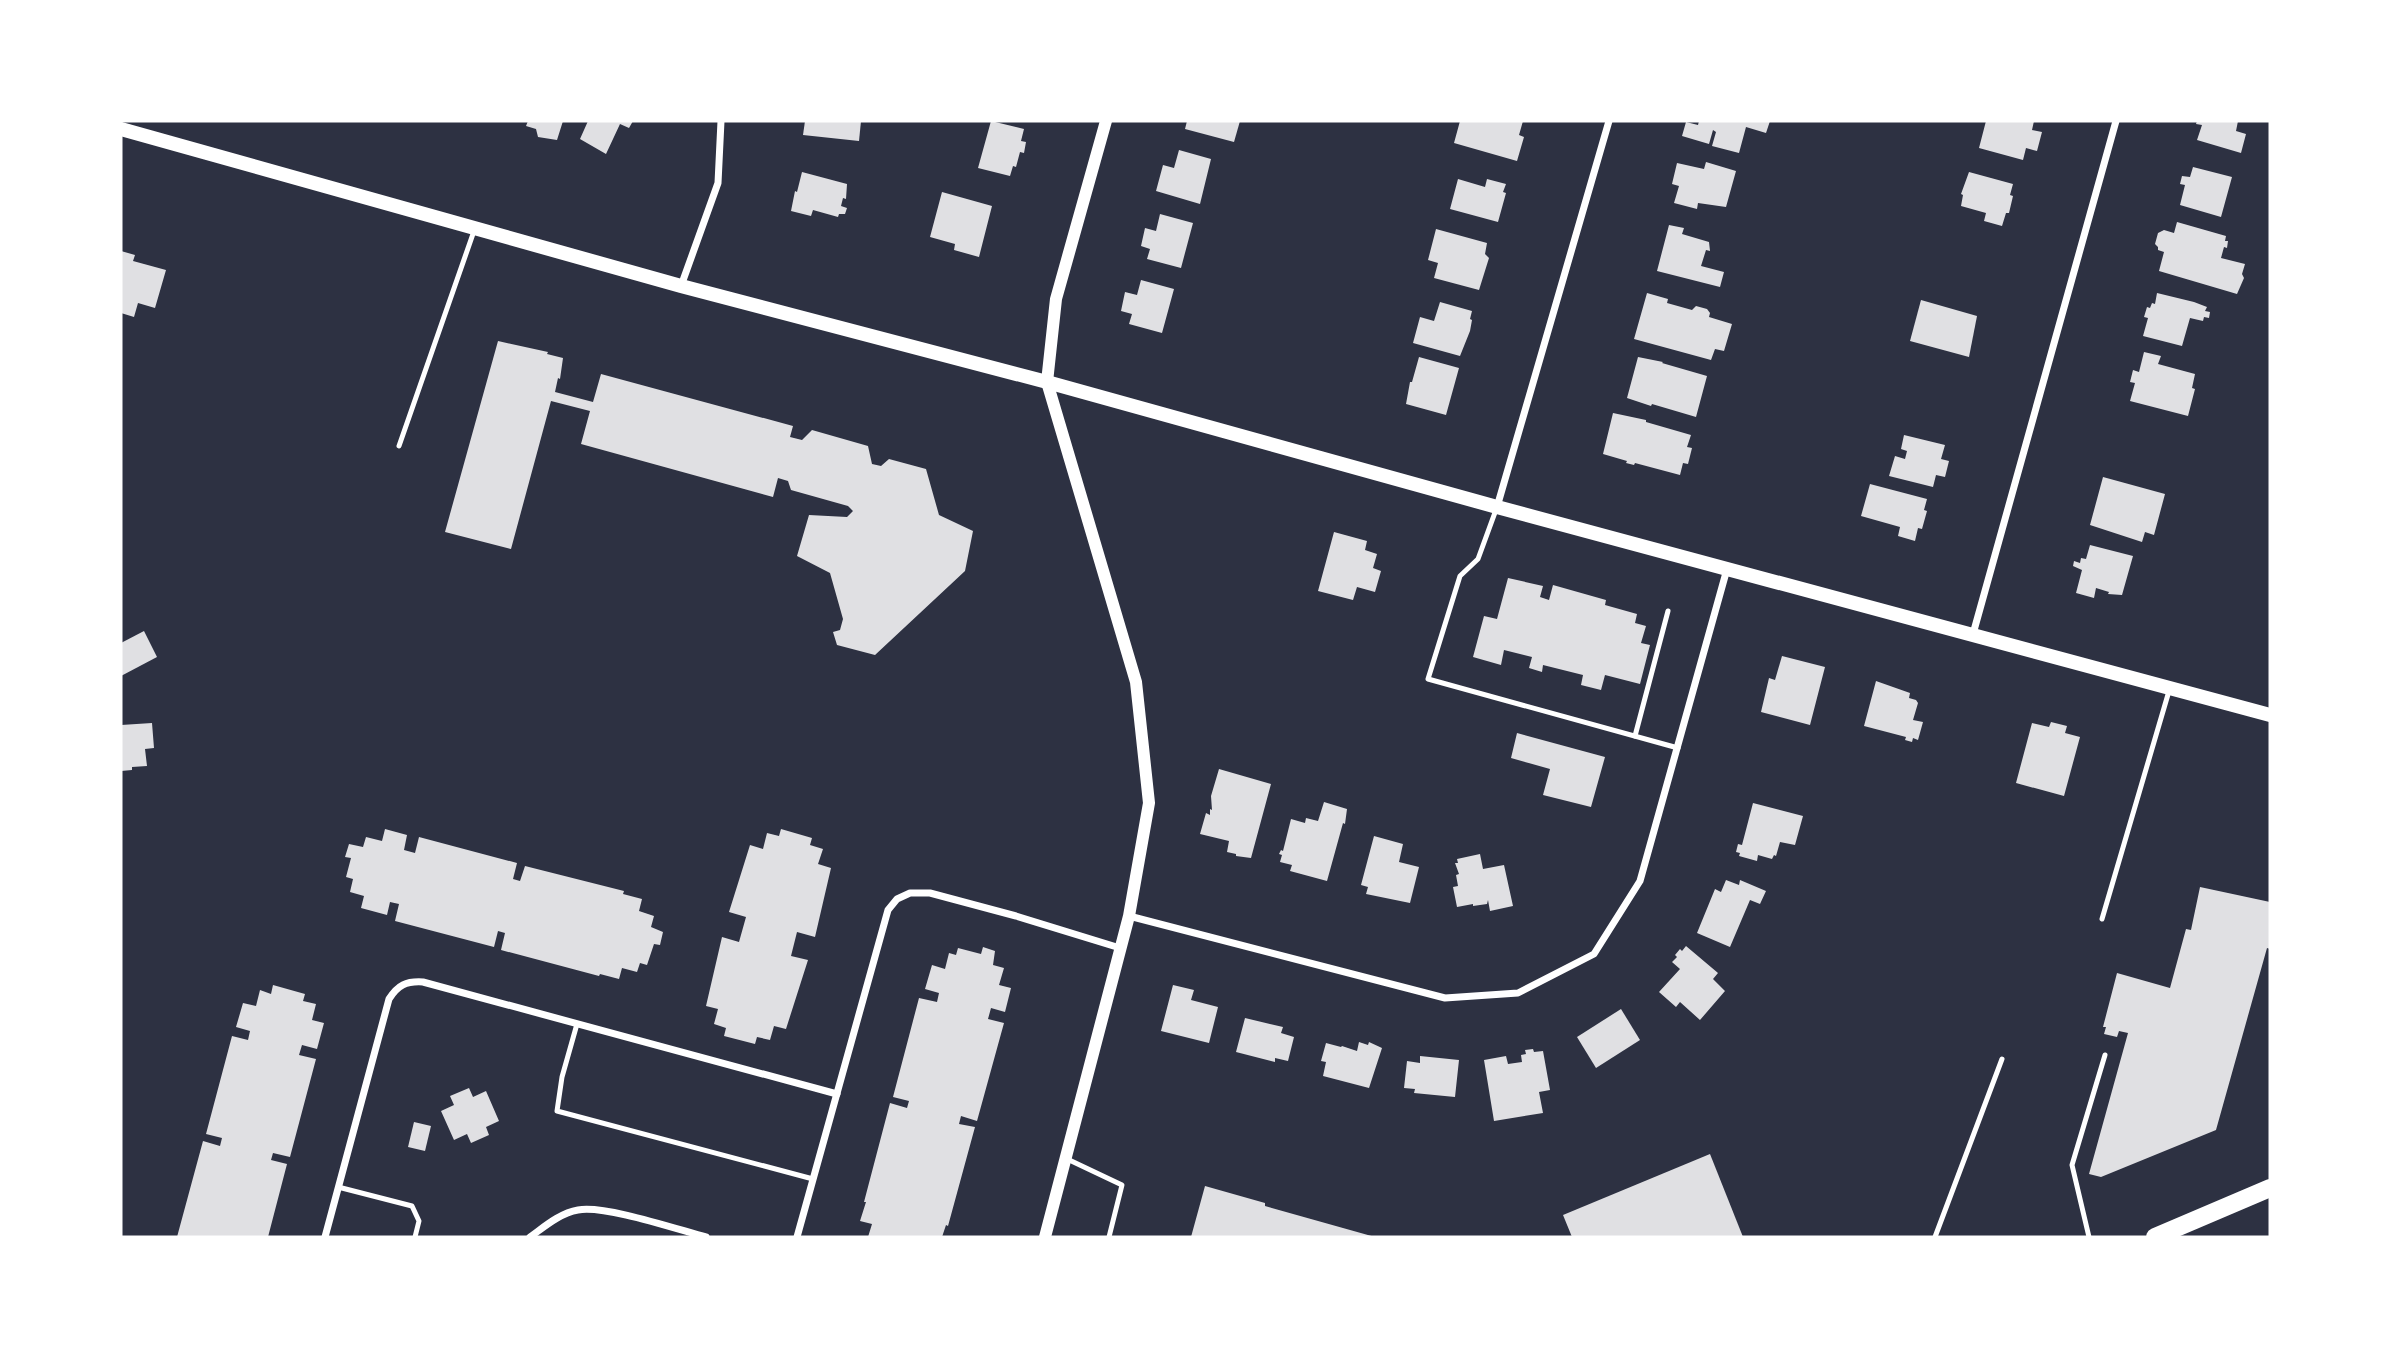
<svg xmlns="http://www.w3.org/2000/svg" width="2391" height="1358" viewBox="0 0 2391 1358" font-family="'Space Grotesk',sans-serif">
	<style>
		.building { fill: #e0e0e3 }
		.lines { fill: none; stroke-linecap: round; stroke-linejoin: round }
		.service { stroke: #fff; stroke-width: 5 }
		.minor { stroke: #fff; stroke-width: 7 }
		.tertiary { stroke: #fff; stroke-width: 12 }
		.secondary { stroke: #fff; stroke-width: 14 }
		.primary { stroke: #fff; stroke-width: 18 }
	</style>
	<rect width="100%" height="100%" fill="#2d3142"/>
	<g class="building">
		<path d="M528,121h35l-6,19 -19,-3 -2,-8 -10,-3z"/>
		<path d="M588,121h45l-4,7 -9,-4 -14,30 -26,-15z"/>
		<path d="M805,121h56l-2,20 -56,-6z"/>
		<path d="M991,121l33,8 -3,12 5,1 -2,11 -4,-1 -4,15 -3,-1 -3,10 -32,-8z"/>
		<path d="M1187,121h53l-6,21 -49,-13z"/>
		<path d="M1460,121h63l-4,14 5,2 -7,24 -63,-18z"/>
		<path d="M1699,121h71l-4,12 -20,-6 -7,26 -27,-7 4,-14 -3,-2 -4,14 -27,-8 4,-14 12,3z"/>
		<path d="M1986,121h48l-2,9 10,2 -5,19 -11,-3 -3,12 -44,-12z"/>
		<path d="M2197,121h41l-2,10 10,3 -5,19 -44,-13 5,-15 -6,-1z"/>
		<path d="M1179,150l32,9 -11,45 -44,-13 7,-26 11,3z"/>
		<path d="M1706,162l30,9 -10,36 -28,-4 -1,6 -23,-6 5,-17 -7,-2 5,-21 27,6z"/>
		<path d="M2193,167l39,10 -11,40 -41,-12 5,-20 -5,-1 2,-8 8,1z"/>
		<path d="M802,172l45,12 -1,15 -3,-1 -2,8 6,2 -2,6h-6l-1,3 -25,-7 -2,6 -20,-5 4,-20 2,1z"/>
		<path d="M1969,172l44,12 -3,11 3,1 -4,17h-3l-4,13 -18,-5 2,-8 -25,-7 2,-11 -2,-1z"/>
		<path d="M1458,179l27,8 2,-8 19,5 -3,8 3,1 -8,29 -48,-13z"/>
		<path d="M942,192l50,14 -13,51 -25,-7 1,-6 -25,-7z"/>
		<path d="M1160,214l33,9 -12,45 -34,-9 3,-10 -9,-3 4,-18 11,3z"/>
		<path d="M2177,222l49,14 -1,5h3l-1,7 -3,-1 -3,11 24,6 -3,10 2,4 -7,16 -78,-23 5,-19 -6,-2v-3l-3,-3 3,-11 6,-3 10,3z"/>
		<path d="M1669,225l15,3 -2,6 27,8 1,9 -4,-1 -5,16 23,6 -4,15 -63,-16z"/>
		<path d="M1436,229l51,14 -2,11 4,4 -10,32 -45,-12 4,-15 -10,-3z"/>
		<path d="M121,251l14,4 -2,6 33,9 -11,38 -17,-5 -4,14 -13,-4z"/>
		<path d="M1141,280l33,9 -12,44 -33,-9 3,-10 -11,-3 4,-19 12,3z"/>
		<path d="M1647,293l21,6 -1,4 25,7 4,-4 11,3 3,4 -1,4 23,7 -8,27 -9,-2 -4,11 -77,-21z"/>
		<path d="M2157,293l37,9 13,5 -2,4 5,1 -1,6 -5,-1 -1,4 -13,-3 -8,28 -39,-10 5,-18 -4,-1 3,-10 3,1 2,-5 3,1z"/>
		<path d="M1921,300l56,16 -8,41 -59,-16z"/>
		<path d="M1440,302l32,9 -2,8 2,1 -2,11 -10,25 -47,-13 7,-26 14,4z"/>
		<path d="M498,341l50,11 -1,2 16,4 -3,21 -2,-1 -3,14 38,10 8,-28 192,52 -3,11 12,3 10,-10 56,16 4,18 9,2 8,-7 37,10 13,46 34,16 -8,40 -90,84 -38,-10 -4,-13 7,-2 3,-11 -13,-46 -33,-17 12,-41 38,2 6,-6 -5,-5 -57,-16 -3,-9 -10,-3 -5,19 -192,-53 9,-33 -39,-10 -40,148 -66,-17z"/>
		<path d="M2144,352l17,4 -3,8 37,10 -3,14 3,1 -7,27 -58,-15 5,-18 -5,-1 3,-12 6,2z"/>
		<path d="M1419,357l40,11 -13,47 -40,-11 4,-22h2z"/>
		<path d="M1638,357l25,5 -1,1 45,13 -11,41 -44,-13 -1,2 -24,-8z"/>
		<path d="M1613,413l33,7v2l45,13 -4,12 5,1 -4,16 -5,-1 -3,12 -45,-12 -1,2 -8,-2 1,-2 -24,-7z"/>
		<path d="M1904,435l41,10 -4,14 8,2 -4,16 -9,-2 -3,12 -44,-11 6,-20 10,3 2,-8 -6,-2z"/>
		<path d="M2103,477l62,17 -11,41 -9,-3 -3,10 -52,-17z"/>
		<path d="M1870,484l57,15 -3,11 3,1 -5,18 -4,-1 -3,13 -17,-5 2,-9 -39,-11z"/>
		<path d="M1334,532l33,9 -2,9 12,4 -4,14 8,3 -6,21 -18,-5 -4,13 -35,-9z"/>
		<path d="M2090,545l43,11 -11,39 -14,-1 1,-2 -13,-4 -2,10 -18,-5 6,-23 -9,-4 1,-5 6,2 1,-5 5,1z"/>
		<path d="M1508,578l35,8 -3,11 9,3 4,-15 53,15 -1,5 32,9 -2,9 11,3 -5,17 9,2 -10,39 -35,-9 -4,15 -20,-5 2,-10 -40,-10 -1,7 -13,-4 3,-11 -28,-7 -3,15 -28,-8 11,-41 13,3z"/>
		<path d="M144,631l13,26 -36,19v-33z"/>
		<path d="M1782,656l43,11 -15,58 -49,-13 8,-34 6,2z"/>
		<path d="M1876,681l34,12 -1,5 7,2 2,3 -5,17 10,2 -5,18 -5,-2 -1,4 -7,-2 1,-3 -42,-11z"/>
		<path d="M2051,722l16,4 -2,7 15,4 -16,59 -48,-13 16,-60 17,4z"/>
		<path d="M152,723l2,25 -9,1 2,17 -15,1v3l-11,1v-46z"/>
		<path d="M1517,733l88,24 -14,50 -48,-12 7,-26 -39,-11z"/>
		<path d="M1219,769l52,15 -20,74 -15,-2v-2l-9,-2 2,-11 -29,-7 6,-21 4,2v-6l2,1 -1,-14z"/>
		<path d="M1324,802l23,7 -2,15 -2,-1 -16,58 -37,-10 2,-6 -12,-3 2,-7 -3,-1 2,-4 2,1 8,-32 14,4 1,-5 12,3z"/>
		<path d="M1753,803l50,13 -8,29 -15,-3 -4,14 -2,-1 -2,4 -14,-4 -1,6 -18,-5 1,-3 -4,-1 2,-8 4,1z"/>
		<path d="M385,829l22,6 -3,15 11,3 4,-16 98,26 -4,16 7,2 5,-15 99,25 -1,3 19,5 -3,12 15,5 -3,11 12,5 -3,13 -6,-1 -7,21 -7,-2 -3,9 -15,-4 -3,11 -19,-5 -1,2 -98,-26 4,-17 -7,-2 -4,16 -99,-26 4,-17 -9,-2 -3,13 -26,-7 3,-12 -14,-4 3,-13 -7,-2 5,-19 -6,-1 4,-13 14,3 3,-10 16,4z"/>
		<path d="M781,829l31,9 -2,7 13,4 -5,15 13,4 -16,69 -18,-5 -6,24 17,4 -22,69 -12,-3 -4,14 -13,-3 -2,7 -31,-8 2,-8 -12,-4 4,-15 -12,-3 16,-69 17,5 7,-25 -17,-5 21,-67 13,4 4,-16 12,3z"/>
		<path d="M1374,836l29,8 -4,18 20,5 -9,36 -44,-9 2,-7 -7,-2z"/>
		<path d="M1480,854l3,15 21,-4 9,41 -23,5 -2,-11 -1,4 -14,2v-2l-16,3 -4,-20 5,-1 -2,-11 3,-1 -4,-11h3l-1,-4z"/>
		<path d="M1726,880l13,5 1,-5 26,11 -6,13 -10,-4 -20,47 -33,-14 18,-44 6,3z"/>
		<path d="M2200,887l70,15v47l-3,-1 -51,182 -115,47 -12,-3 39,-141 -9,-2 -2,6 -13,-3 2,-7h-3l14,-54 53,15 16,-59 5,1z"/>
		<path d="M1686,946l32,27 -5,6 12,12 -25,29 -20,-18 -4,5 -17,-15 21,-23 -8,-7 5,-5 -2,-2 5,-6 2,2z"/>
		<path d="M983,947l12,4 -2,14 11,3 -5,17 12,3 -6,24 -14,-4 -3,11 16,4 -27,98 -16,-5 -2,8 16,3 -27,99 -2,-1 -4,12h-74l4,-13 -12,-3 6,-19h-2l26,-99 17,5 2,-7 -16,-4 26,-99 18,4 2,-9 -14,-4 7,-24 13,4 4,-16 7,2 2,-7 23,6z"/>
		<path d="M273,985l32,9 -2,7 13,3 -4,16 12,3 -7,26 -15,-4 -3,10 17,4 -26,98 -17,-4 -2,7 16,4 -19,73h-91l26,-96 17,5 2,-8 -16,-4 26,-98 16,4 2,-9 -14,-4 7,-24 13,3 4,-16 11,4z"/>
		<path d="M1173,985l21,5 -3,10 27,7 -9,36 -48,-12z"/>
		<path d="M1621,1009l19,31 -44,28 -19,-31z"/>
		<path d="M1245,1018l38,9 -2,6 13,4 -6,24 -13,-3v4l-39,-10z"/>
		<path d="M1359,1042l9,3 1,-3 13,6 -13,40 -46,-12 3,-14 -5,-1 5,-18 15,4 1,-1 15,5z"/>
		<path d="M1533,1049l1,3 9,-1 7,39 -11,2 4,21 -49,8 -10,-61 22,-4 2,8 14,-2 -1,-7 5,-1 -1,-4z"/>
		<path d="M1420,1056l39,4 -4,37 -41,-4 1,-4 -11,-1 3,-27 13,2z"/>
		<path d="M469,1088l4,9 13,-6 13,30 -13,6 3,8 -18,8 -4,-9 -13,6 -13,-29 13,-6 -4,-9z"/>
		<path d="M414,1122l17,4 -6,25 -17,-4z"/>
		<path d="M1710,1154l33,83h-171l-9,-22z"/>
		<path d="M1205,1186l60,17v3l110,31h-184z"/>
	</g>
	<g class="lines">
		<g class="service">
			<path d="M399,446l75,-215"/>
			<path d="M1497,507l-19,52 -18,17 -32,103 250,69"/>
			<path d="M1635,736l33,-125"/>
			<path d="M2102,919l67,-228"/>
			<path d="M577,1024l-15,53 -5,34 256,68"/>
			<path d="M1065,1158l57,27 -13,52"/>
			<path d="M338,1187l74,19 7,15 -4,16"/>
			<path d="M1935,1237l67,-178"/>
			<path d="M2089,1237l-17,-72 33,-110"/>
		</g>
		<g class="minor">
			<path d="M681,286l37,-103 3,-62"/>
			<path d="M1497,507l112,-386"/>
			<path d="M1973,634l143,-513"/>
			<path d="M1129,916l316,82 73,-5 76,-39 46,-73 87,-312"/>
			<path d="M325,1237l64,-238c9,-14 17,-18 34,-17l414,112"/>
			<path d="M530,1237c14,-10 30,-24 48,-27 27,-5 98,19 128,27"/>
			<path d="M797,1237l91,-327 9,-11 13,-6h20l86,23 104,32"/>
		</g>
		<path class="tertiary" d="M1045,1237l84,-321 20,-113 -13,-121 -89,-300 9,-83 50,-178"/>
		<path class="secondary" d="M121,129l560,157 366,96 450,125 773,208"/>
		<path class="primary" d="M2155,1237l115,-49"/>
	</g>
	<rect width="2391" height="1358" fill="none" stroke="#ffffff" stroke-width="245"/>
</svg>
